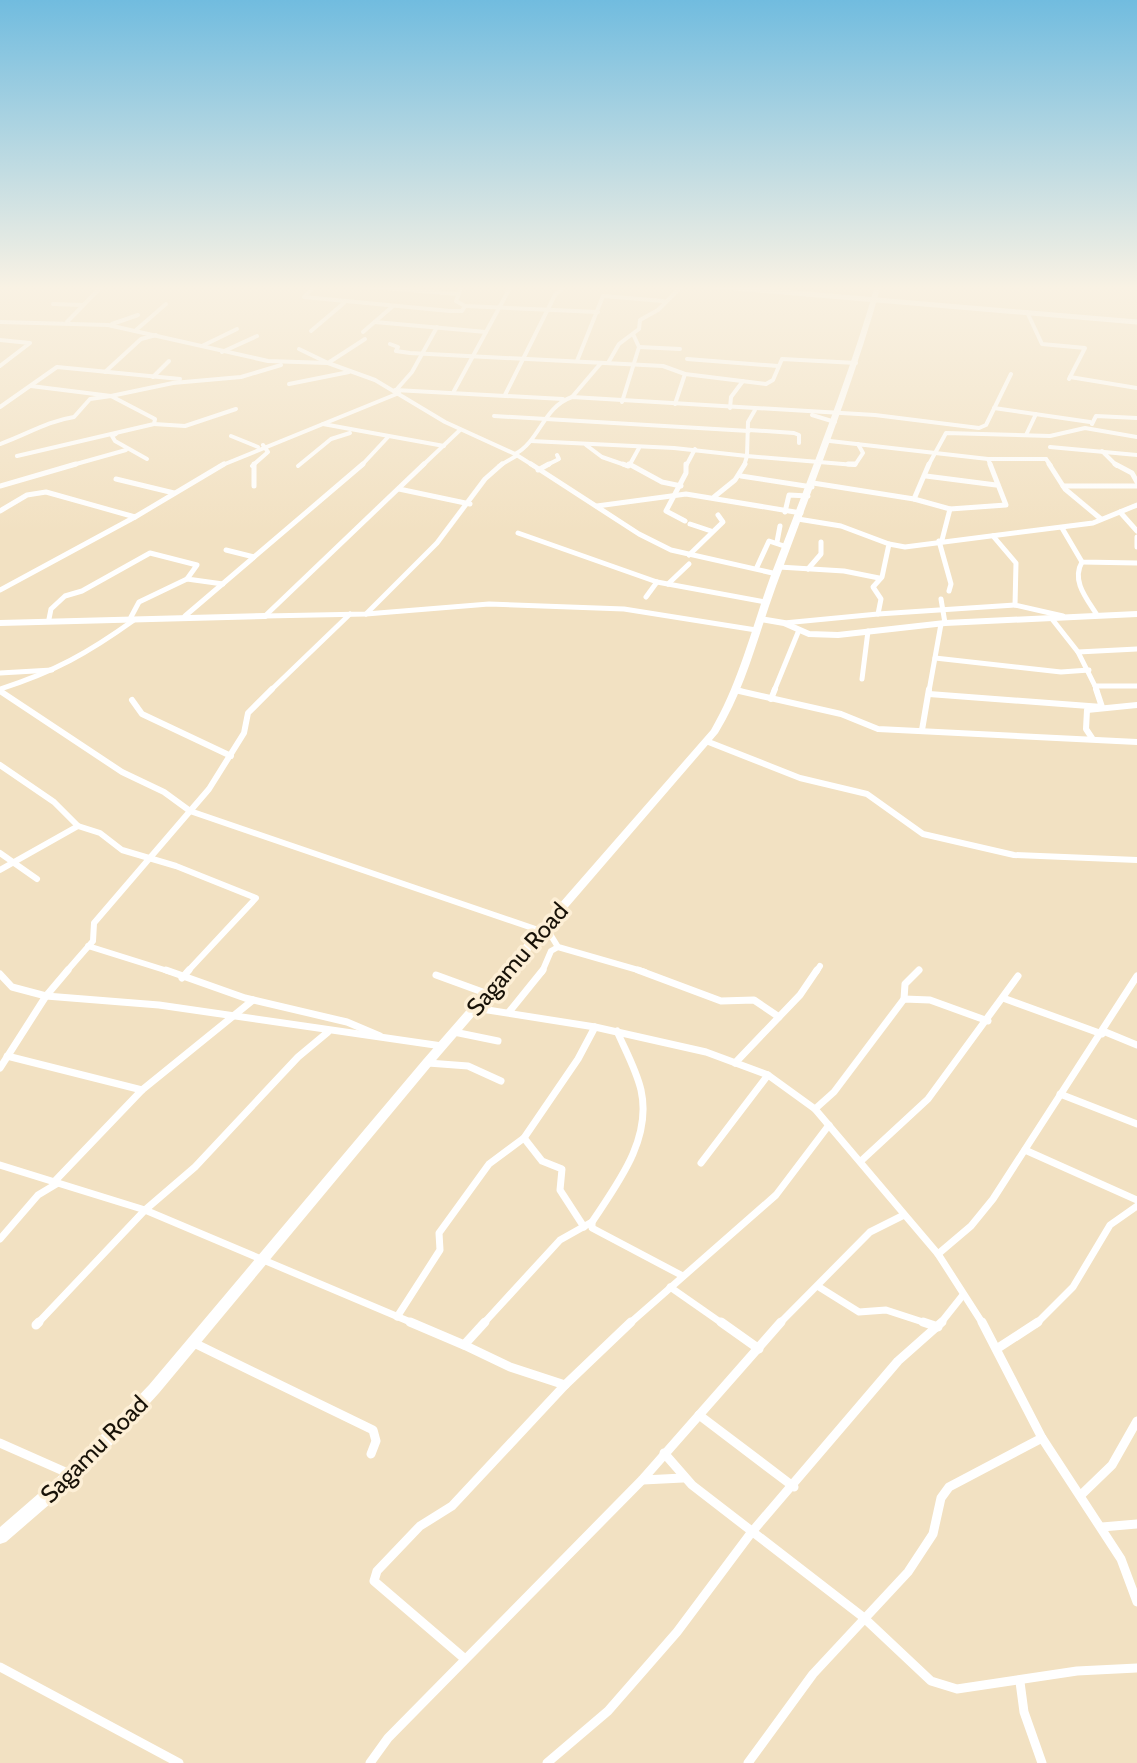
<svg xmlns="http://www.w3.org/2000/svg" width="1137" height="1763" viewBox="0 0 1137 1763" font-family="Cabin,sans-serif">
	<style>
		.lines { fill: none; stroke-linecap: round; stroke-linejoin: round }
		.street-far4 { stroke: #fff; stroke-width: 4 }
		.street-far3 { stroke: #fff; stroke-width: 5 }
		.street-far2 { stroke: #fff; stroke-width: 6 }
		.street-far1 { stroke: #fff; stroke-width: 7 }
		.street { stroke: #fff; stroke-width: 9 }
		.secondary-far1 { stroke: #fff; stroke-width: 5 }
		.secondary { stroke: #fff; stroke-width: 6 }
		.highway { fill: #fff; fill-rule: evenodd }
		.labels { text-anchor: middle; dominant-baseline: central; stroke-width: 7; stroke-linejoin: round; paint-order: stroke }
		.street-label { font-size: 24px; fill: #181208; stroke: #fdefd6 }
	</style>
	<rect width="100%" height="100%" fill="#f2e1c2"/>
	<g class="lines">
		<g class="street-far4">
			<path d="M314,286l-10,11 146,14h12l3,-5"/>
			<path d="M359,286l99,8"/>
			<path d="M462,286l-6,15 9,5 133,6"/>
			<path d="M829,287l3,-1"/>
			<path d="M53,304l30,1"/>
			<path d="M1027,312l15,32 43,4 -16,31"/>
			<path d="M0,322l108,3 160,36 60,2 47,17 70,42 70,32c25,-13 28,-47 57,-57l303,18 104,13 7,-3 25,-51"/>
			<path d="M67,322l35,-36"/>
			<path d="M375,322l111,10"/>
			<path d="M112,324l26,-9"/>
			<path d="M136,330l30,-26"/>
			<path d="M311,331l33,-28"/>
			<path d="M363,332l30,-26"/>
			<path d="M0,340l30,3 -30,23"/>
			<path d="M390,344l8,3 -2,4 14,2 253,13 22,8 81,10 7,-4 9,-21 74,4"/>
			<path d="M202,346l35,-17"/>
			<path d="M639,347l41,2"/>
			<path d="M299,349l29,14"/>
			<path d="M222,352l35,-16"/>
			<path d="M687,359l91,7"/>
			<path d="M577,361l26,-65 60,5"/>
			<path d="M328,363l37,-24"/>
			<path d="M608,363l11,-19 20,-15 1,-9 18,-10 24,-24"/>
			<path d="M105,372l36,-33 15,-4"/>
			<path d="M153,377l16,-16"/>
			<path d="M1070,377l67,11"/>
			<path d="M289,384l60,-12"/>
			<path d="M31,386l80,10 62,-13 68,-6 40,-12"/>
			<path d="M397,389l15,-17 25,-45"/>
			<path d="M395,390l168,9"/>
			<path d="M454,391l57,-105"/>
			<path d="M505,395l50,-100 9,-9"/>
			<path d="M572,397l29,-34"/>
			<path d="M622,402l17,-55 -6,-13"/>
			<path d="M675,404l10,-30"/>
			<path d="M0,407l57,-40 123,12"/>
			<path d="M730,408l1,-11 12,-16"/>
			<path d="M994,408l96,14"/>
			<path d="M812,415l23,7"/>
			<path d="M494,416l255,15"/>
			<path d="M154,424l31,2 51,-17"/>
			<path d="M323,424l121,22"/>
			<path d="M1092,424l4,-8 41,2"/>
			<path d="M749,430l45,3 5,2v8"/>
			<path d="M116,434l-4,2 3,5 32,18"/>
			<path d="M1026,435l10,-21"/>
			<path d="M231,436l27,11"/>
			<path d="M531,441l143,7 73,8 1,-34 7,-12"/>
			<path d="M830,441l158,18h58"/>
			<path d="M0,444c26,-9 47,-23 74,-27l16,-18 21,-3 44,23 -1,5 -137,32"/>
			<path d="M586,445l16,12 26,9"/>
			<path d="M1050,447l87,8"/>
			<path d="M1102,451l15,15"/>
			<path d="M515,454l19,12"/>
			<path d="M988,459l3,7"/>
			<path d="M1046,459l5,7"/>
			<path d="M69,466l57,-16"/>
			<path d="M220,466l179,-73"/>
			<path d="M252,466l16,-14 -5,-7"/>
			<path d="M298,466l33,-27 19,-6"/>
			<path d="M361,466l27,-29"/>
			<path d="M422,466l38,-36"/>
			<path d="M499,466l17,-10"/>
			<path d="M545,466l14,-7 -2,-4"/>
			<path d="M629,466l10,-18"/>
			<path d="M686,466l9,-17"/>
			<path d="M744,466l3,-10 108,9 8,-12 -5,-9"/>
			<path d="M928,466l18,-33 104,3 35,-8 52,9"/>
		</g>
		<g class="street-far3">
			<path d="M254,464v22"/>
			<path d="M531,464l108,70 32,16 106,24"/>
			<path d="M623,464l5,2"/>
			<path d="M629,464l33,18 19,4"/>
			<path d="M848,464h7"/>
			<path d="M1049,464l16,25 36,30"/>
			<path d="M1115,464l17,9 5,9"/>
			<path d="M538,470l11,-6"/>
			<path d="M741,476l71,11"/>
			<path d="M926,476l70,9"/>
			<path d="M116,479l58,14"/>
			<path d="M813,483l101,16 36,10 -8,31"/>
			<path d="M0,486l76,-22"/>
			<path d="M1063,486h74"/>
			<path d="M399,489l71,15"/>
			<path d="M714,497l21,-17 10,-16"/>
			<path d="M914,499l15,-35"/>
			<path d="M597,506l89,-12 115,19"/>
			<path d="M950,509l56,-4 -16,-41"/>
			<path d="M0,511l27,-16 19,-3 89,25 89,-53"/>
			<path d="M785,512l4,-17 19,1"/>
			<path d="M1120,512l17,19"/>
			<path d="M685,521l-19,-10 20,-38v-9"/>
			<path d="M690,524l21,7"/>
			<path d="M1062,528l20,34 55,1"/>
			<path d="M518,533l139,49 108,20"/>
			<path d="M993,536l23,27 -1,42 48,11"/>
			<path d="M1137,537v10"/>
			<path d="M939,541l12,43 -2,7"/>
			<path d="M777,542l3,-16"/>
			<path d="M889,544l16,3 188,-24 44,-18"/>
			<path d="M226,550l28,7"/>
			<path d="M689,555l34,-33 -5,-7"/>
			<path d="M1082,562c-11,19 5,37 15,53"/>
			<path d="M757,567l12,-26 18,6"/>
			<path d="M779,567l65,4 35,7"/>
			<path d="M808,569l13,-15v-12"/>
			<path d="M668,584l21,-20"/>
			<path d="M0,590l135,-73"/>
			<path d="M646,597l11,-15"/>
			<path d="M941,599l4,24"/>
			<path d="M366,614l71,-71 48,-64 17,-15"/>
			<path d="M878,614l137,-9"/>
			<path d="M185,616l178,-152"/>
			<path d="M265,616l101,-2 123,-10 135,5 132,21"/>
			<path d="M265,616l159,-152"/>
			<path d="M131,617l8,-15 48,-23"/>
			<path d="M49,619l2,-10 14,-13 17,-5 68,-38 47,12 -10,14 36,5"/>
			<path d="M1052,619l26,33 59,-3"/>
			<path d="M784,623l94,-9 3,-15 -8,-12 9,-10 7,-33 -48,-18 -43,-7"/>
			<path d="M1078,652l17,34h42"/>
			<path d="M935,658l126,14 28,-2"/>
			<path d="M0,673l52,-3"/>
			<path d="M862,679l6,-48"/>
			<path d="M1095,686l2,5"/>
			<path d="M0,689c54,-17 88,-36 134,-69"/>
			<path d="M735,690l6,1"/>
			<path d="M270,691l80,-77"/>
			<path d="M774,691l25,-61"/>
			<path d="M929,691l12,-67"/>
		</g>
		<g class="street-far2">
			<path d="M735,690l106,24 37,15 259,13"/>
			<path d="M0,691l122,81 42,20 26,19 360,123 8,13 87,25"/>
			<path d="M929,694l173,13 -6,-18"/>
			<path d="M771,699l4,-10"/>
			<path d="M132,700l10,14 89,42"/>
			<path d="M922,730l7,-41"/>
			<path d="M1092,738l-6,-9 1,-19 50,-5"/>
			<path d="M706,741l94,37 67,16 56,40 91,21 123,5"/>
			<path d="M0,765l54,37 24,24"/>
			<path d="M0,853l37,26"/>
			<path d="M0,870l78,-44 22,7 22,17 54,16 80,32 -69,74"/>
			<path d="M88,946l83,26"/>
			<path d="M66,972l27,-31 1,-18 115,-134 35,-56 4,-20 24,-24"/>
			<path d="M542,972l9,-21 7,-4"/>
			<path d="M816,972l4,-6"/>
			<path d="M917,972l2,-2"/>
		</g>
		<g class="street-far1">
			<path d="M166,970l79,28 102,24 33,14"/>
			<path d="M638,970l83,31 33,-1 25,17"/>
			<path d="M0,974l12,13 34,9 113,9 283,41"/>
			<path d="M436,975l52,19"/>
			<path d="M182,978l7,-8"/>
			<path d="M1003,998l99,36"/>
			<path d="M904,999l1,-15 14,-14"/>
			<path d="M475,1008l120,19 111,25 62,23 47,34 123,145 45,70"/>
			<path d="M509,1012l34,-42"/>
			<path d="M617,1031c8,19 19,38 24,59 11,49 -23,93 -49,132v6l89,47"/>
			<path d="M1103,1031l34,14"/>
			<path d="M454,1032l44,9"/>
			<path d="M7,1056l135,34"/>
			<path d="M428,1063l40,3 33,15"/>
			<path d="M735,1063l65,-68 17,-25"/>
			<path d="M0,1068l46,-72 22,-26"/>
			<path d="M1060,1094l77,30"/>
			<path d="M815,1109l19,-17 70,-93 26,1 58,21"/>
			<path d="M524,1138l18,23 20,8 -2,21 24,37"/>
			<path d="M1025,1150l112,50"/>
			<path d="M861,1161l67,-62 90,-123"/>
			<path d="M701,1163l67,-88"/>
			<path d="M0,1165l145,45 270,114"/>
			<path d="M54,1182l88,-92 111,-90"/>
			<path d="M0,1239l38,-44 20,-12"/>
			<path d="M938,1254l33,-28 22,-27 144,-223"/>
			<path d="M670,1287l53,37"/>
			<path d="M819,1287l40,25 27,-2 43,14"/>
			<path d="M397,1317l43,-67 -1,-17 50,-69 35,-26 54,-79 17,-32"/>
			<path d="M37,1324l108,-114 50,-43 103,-110 30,-25"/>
			<path d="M483,1324l77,-84 32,-18"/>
			<path d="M629,1324l147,-129 53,-70"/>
			<path d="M779,1324l91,-92 34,-17"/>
			<path d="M940,1324l23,-29"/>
			<path d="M1036,1324l37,-37 37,-62 27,-19"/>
		</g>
		<g class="street">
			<path d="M410,1322l54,23 21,-23"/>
			<path d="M721,1322l38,27"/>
			<path d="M923,1322l15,5"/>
			<path d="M982,1322l60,116 79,121 16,43"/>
			<path d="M36,1325l3,-3"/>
			<path d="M194,1343l179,87 3,11 -5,13"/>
			<path d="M464,1345l46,22 55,18"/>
			<path d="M998,1348l40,-26"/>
			<path d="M699,1415l95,72"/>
			<path d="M0,1443l70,31"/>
			<path d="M664,1453l28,32 171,132 68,64 26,8 120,-18 60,-3"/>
			<path d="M643,1480l40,-2"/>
			<path d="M1081,1495l31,-30 25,-44"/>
			<path d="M1102,1527l35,-3"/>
			<path d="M465,1659l-91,-78 3,-10 43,-45 32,-20 113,-121 66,-63"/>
			<path d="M0,1667l179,96"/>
			<path d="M1020,1682l4,30 18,51"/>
			<path d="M370,1763l18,-25 254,-258 139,-158"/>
			<path d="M547,1763l61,-52 69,-79 74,-99 147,-172 44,-39"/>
			<path d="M748,1763l65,-89 95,-102 25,-38 8,-36 8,-11 93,-49"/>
		</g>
		<path class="secondary-far1" d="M712,286l425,36"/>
		<g class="secondary">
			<path d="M760,619l24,4 25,11 29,1 107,-12 192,-9"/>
			<path d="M0,623l265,-7"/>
		</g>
		<path class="highway" d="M875,286h6c-29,102 -68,200 -105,300 -18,49 -30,102 -58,147l-287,333 -272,327 -71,78 -82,71 -6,2v-17l76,-66 73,-76 274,-325 288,-330c28,-48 41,-103 60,-155 37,-96 75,-190 104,-289z"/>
	</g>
	<linearGradient id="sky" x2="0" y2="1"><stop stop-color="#71bcdf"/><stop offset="0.54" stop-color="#f9f2e4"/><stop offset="1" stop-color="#f9f2e4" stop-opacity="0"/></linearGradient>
	<rect width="1137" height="532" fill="url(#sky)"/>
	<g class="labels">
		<g class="street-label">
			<text transform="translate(517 959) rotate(-49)">Sagamu Road</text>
			<text transform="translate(94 1449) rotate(-45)">Sagamu Road</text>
		</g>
	</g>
</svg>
